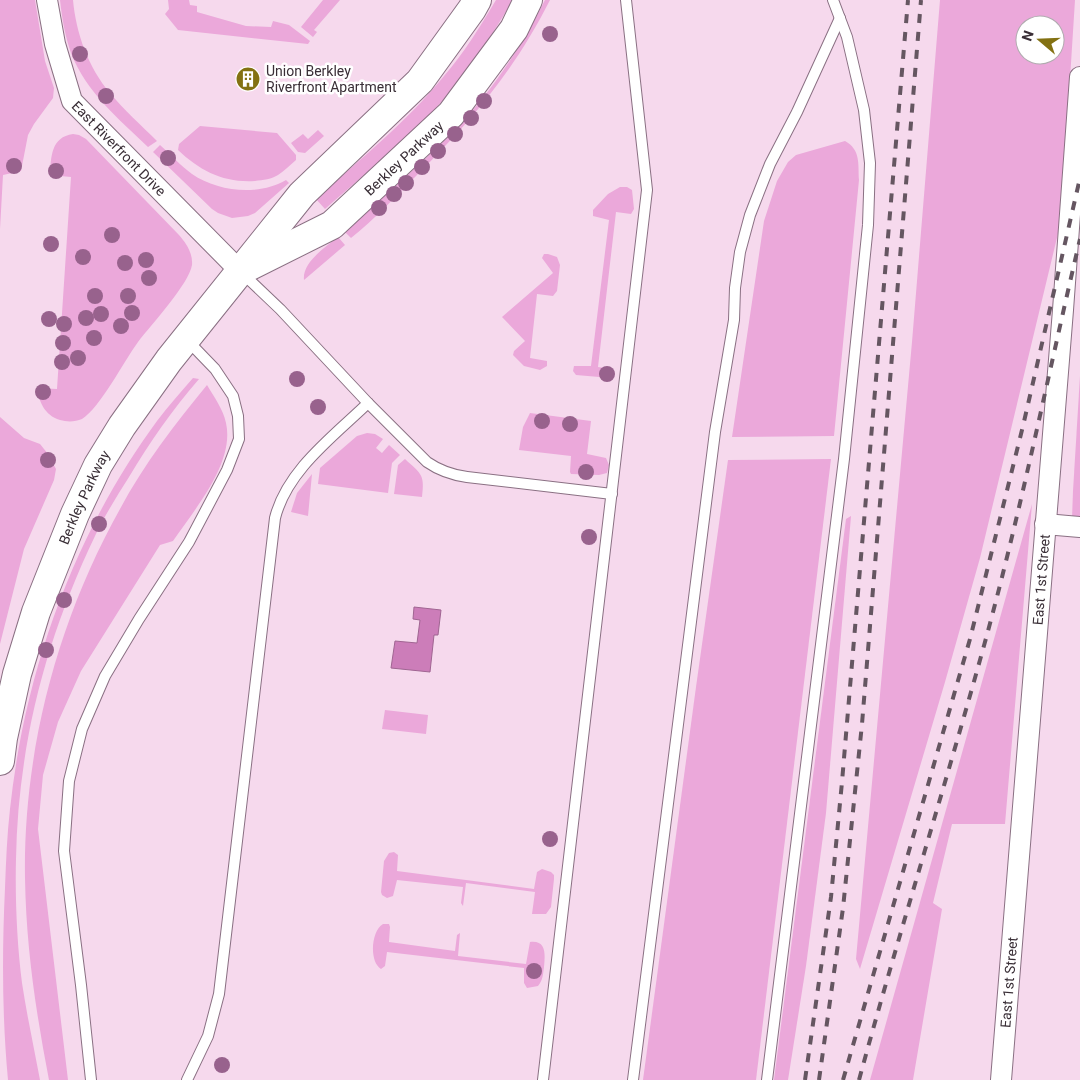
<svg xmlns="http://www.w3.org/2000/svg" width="1080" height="1080" viewBox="0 0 1080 1080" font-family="Roboto,sans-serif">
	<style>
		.green { fill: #eba8da; fill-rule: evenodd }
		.water { fill: #cc7db9; stroke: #a06592 }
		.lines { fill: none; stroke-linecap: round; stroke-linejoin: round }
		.service-casing { stroke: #8a7083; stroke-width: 12 }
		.minor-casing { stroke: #8a7083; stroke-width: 22 }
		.secondary-casing { stroke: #8a7083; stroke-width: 30 }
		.service { stroke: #fff; stroke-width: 10 }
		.minor { stroke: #fff; stroke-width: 20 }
		.secondary { stroke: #fff; stroke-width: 28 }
		.rail { stroke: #655661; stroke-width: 4; stroke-dasharray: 9 9; stroke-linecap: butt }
		.tree { fill: #98628d }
		.labels { text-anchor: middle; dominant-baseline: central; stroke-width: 5; stroke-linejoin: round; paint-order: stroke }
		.poi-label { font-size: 14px; fill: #392e36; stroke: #fff; text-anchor: start }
		.street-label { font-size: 14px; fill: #392e36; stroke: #fff }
	</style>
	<rect width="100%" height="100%" fill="#f6d9ed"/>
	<g class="green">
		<path d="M0,0h35l10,61 9,27 -1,10 -19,26 -6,11 -7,36 -18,4 -3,54z"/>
		<path d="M60,0h13c3,33 15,67 37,93 14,17 31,32 47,48l-9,6c-29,-28 -62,-55 -77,-94 -6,-17 -9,-35 -11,-53z"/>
		<path d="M168,0h21l1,5 7,1v6l49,14 25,1 2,-6 16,4 21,16 -2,3 -130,-14 -13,-16 4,-5z"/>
		<path d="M323,0h17l-26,30 3,2 -4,5 -12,-10z"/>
		<path d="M496,0h17c-23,38 -47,76 -78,109 -33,36 -73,67 -110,100l-9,-10c44,-40 91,-77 128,-123 20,-23 36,-49 52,-76z"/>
		<path d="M545,0h5c-36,71 -77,119 -133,175 -22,22 -42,44 -66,63l-7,-7c36,-32 73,-63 107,-97 38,-39 70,-86 94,-134z"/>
		<path d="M940,0h135l-14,221 -81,337 -35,124 -85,287 -4,-10 56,-617zM1025,25h30v30h-30z"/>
		<path d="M200,126l77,7 19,22v5c-6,5 -12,11 -18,15 -6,4 -15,5 -23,6 -31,2 -55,-10 -77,-31l1,-6z"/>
		<path d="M318,130l6,6 -19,17 -7,-1 -7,-9 12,-9 5,5z"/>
		<path d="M73,134l6,1 7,4 93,96c7,8 14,18 13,30 -3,19 -41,60 -54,77 -14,19 -38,66 -56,77 -7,3 -15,3 -22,1 -16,-5 -20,-18 -24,-32l21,1 14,-212 -21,-2c1,-18 1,-38 23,-41z"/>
		<path d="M845,141c16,9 13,23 14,39l-25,256 -102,1 32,-216 13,-40 11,-19 8,-7z"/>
		<path d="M160,145c11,10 21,21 32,29 26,18 67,22 94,6l3,3 -34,30 -7,3 -16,2 -14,-5 -6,-4 -59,-57z"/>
		<path d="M620,187h7l5,3 2,19 -3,5 -15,-2 -18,155 15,2 2,5 -4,4 -35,-3 -3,-4 1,-5h17l18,-146 -16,-4v-6l15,-16z"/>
		<path d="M338,237l7,8 -41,35c-2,-18 22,-33 34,-43z"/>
		<path d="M544,254h4l9,3 3,8 -3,26 -4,5 -16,-2 -7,64 17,3v5l-7,4 -16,-4 -11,-11 1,-4 11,-10 -23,-24 51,-44 -11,-15z"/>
		<path d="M1080,376v143h-8l1,-28z"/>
		<path d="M193,378l6,1c-27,31 -49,63 -70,98 -12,19 -24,38 -34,59 -49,102 -77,209 -79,323 -1,40 1,85 6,124 5,33 12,65 18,97h-32c-6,-64 -6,-128 -3,-192 1,-27 2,-53 5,-79 15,-139 64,-275 147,-388 11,-15 24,-29 36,-43z"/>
		<path d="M207,385c7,12 16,24 19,38 9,40 -32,87 -53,118l-13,4 -79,126 -23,51 -15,53 -5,54 30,251h-19c-13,-67 -23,-134 -24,-202 -2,-128 33,-258 95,-369 24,-45 55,-85 87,-124z"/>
		<path d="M530,413l61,8 -4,33 19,4 3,7 -2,8 -8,2 -28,-1 -1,-2 1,-16 -52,-6 4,-23z"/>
		<path d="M0,417l24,21 16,6 8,10 8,15 -2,11 -30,69 -24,95z"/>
		<path d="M367,433l8,1 8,5 -7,9 6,5 7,-8 11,10 -8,8 -4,30 -70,-9 2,-16 37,-32z"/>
		<path d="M405,459c16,15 20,15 17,38l-28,-3 4,-29z"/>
		<path d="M831,459l-75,621h-113l53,-393 32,-227z"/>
		<path d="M312,474l-4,42 -17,-4 6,-19z"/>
		<path d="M1032,504l-27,320h-53l-19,79 9,6 -29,171h-43z"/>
		<path d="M851,516l-25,297 -20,153 -18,114h-14l72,-561z"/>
		<path d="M385,710l43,5 -2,19 -44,-5z"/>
		<path d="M394,852l4,3 -1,16 137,18 3,-17 5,-3 9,3 3,3v4l-3,28 -5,7h-14l3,-22 -69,-9 -3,23 -2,-3 2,-16 -66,-7 -4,16 -6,2 -5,-3 -1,-3 3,-31 5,-8z"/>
		<path d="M383,924h6l1,3 -1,15 66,9 2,-16 3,-2 -2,23 68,8 4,-22c17,-2 15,13 14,25 -1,7 -1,13 -6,19l-11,2 -3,-5v-15l-137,-16 -2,14 -4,3c-12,-7 -10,-38 2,-45z"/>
	</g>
	<path class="water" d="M414,607l27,3 -3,25h-4l-4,37 -39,-4 4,-27 22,2 3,-23 -7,-1z"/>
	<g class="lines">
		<defs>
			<g id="service">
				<path d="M240,271l40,38 88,94 59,59c13,9 25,13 40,15l145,17"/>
				<path d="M91,1080l-10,-95 -17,-134 5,-70 13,-52 23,-53 34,-57 50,-77 38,-72 12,-31 -1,-23 -5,-20 -18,-27 -28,-29"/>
				<path d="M187,1080l21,-44 11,-42 56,-476c12,-48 59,-82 93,-115"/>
				<path d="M543,1080l104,-890 -21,-190"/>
				<path d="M633,1080l82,-648 19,-112 1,-32 5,-36 10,-37 20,-51 27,-52 43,-94"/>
				<path d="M767,1080l77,-621 24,-234 2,-62 -6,-53 -17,-73 -14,-37"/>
			</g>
			<g id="minor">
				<path id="s1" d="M47,0l8,44 17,57 168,170"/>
				<path d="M1045,524l35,3"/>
				<path id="s2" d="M1001,1080l62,-770 17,-233"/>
			</g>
			<g id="secondary">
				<path id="s3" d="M248,267l84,-42 119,-111 63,-85 14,-29"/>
				<path id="s4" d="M0,761l3,-23 14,-64 19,-62 39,-98 23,-49 24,-39 47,-66 133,-166 118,-113 52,-72 5,-9"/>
			</g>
		</defs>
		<use href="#service" class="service-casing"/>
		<use href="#minor" class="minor-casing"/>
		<use href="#secondary" class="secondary-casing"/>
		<use href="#service" class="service"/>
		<use href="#minor" class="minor"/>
		<use href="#secondary" class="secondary"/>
		<g class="rail">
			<path d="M805,1080l26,-183 11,-115 66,-782"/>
			<path d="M819,1080l24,-172 19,-184 59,-724"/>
			<path d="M843,1080l127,-441 53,-213 57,-248"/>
			<path d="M859,1080c38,-140 82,-280 121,-420 39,-139 67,-281 100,-421"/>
		</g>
	</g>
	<g class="tree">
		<circle cx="550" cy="34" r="8"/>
		<circle cx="80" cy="54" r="8"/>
		<circle cx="106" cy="96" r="8"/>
		<circle cx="484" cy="101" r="8"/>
		<circle cx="471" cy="118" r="8"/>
		<circle cx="455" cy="134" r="8"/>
		<circle cx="438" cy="151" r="8"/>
		<circle cx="168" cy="158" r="8"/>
		<circle cx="14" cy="166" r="8"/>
		<circle cx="422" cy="167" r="8"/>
		<circle cx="56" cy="171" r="8"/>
		<circle cx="406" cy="183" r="8"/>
		<circle cx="394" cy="194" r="8"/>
		<circle cx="379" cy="208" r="8"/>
		<circle cx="112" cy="235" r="8"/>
		<circle cx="51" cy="244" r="8"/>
		<circle cx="83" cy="257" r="8"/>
		<circle cx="146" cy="260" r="8"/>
		<circle cx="125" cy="263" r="8"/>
		<circle cx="149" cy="278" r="8"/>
		<circle cx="95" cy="296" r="8"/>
		<circle cx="128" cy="296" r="8"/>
		<circle cx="132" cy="313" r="8"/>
		<circle cx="101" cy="314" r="8"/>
		<circle cx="86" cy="318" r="8"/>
		<circle cx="49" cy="319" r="8"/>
		<circle cx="64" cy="324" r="8"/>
		<circle cx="121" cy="326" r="8"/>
		<circle cx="94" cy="338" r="8"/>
		<circle cx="63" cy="343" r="8"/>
		<circle cx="78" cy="358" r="8"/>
		<circle cx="62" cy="362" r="8"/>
		<circle cx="607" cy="374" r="8"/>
		<circle cx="297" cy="379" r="8"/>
		<circle cx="43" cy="392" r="8"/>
		<circle cx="318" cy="407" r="8"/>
		<circle cx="542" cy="421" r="8"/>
		<circle cx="570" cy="424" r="8"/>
		<circle cx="48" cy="460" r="8"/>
		<circle cx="586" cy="472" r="8"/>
		<circle cx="99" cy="524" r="8"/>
		<circle cx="589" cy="537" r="8"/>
		<circle cx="64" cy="600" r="8"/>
		<circle cx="46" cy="650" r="8"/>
		<circle cx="550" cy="839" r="8"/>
		<circle cx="534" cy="971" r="8"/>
		<circle cx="222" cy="1065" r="8"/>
	</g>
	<defs>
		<symbol id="building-disc" viewBox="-11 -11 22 22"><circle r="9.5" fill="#837112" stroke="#fff"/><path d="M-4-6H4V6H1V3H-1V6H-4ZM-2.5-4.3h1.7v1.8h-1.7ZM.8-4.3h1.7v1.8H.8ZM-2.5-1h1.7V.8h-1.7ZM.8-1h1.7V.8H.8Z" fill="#fff"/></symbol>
	</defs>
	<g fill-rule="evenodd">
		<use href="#building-disc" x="234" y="65" width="28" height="28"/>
	</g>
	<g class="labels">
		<g class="poi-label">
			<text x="266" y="71">Union Berkley<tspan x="266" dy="16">Riverfront Apartment</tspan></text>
		</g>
		<g class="street-label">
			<text stroke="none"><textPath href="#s1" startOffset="171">East Riverfront Drive</textPath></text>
			<text stroke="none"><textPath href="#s3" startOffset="192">Berkley Parkway</textPath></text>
			<text stroke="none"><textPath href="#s4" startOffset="278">Berkley Parkway</textPath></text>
			<text stroke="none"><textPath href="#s2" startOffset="502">East 1st Street</textPath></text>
			<text stroke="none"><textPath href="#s2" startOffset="98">East 1st Street</textPath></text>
		</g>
	</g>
	<g transform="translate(1040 40) rotate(289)"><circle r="24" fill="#ffffff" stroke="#b0abaf"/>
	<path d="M0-4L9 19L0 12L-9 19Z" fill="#837112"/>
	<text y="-8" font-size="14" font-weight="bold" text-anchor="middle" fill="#392e36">N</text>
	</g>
</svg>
